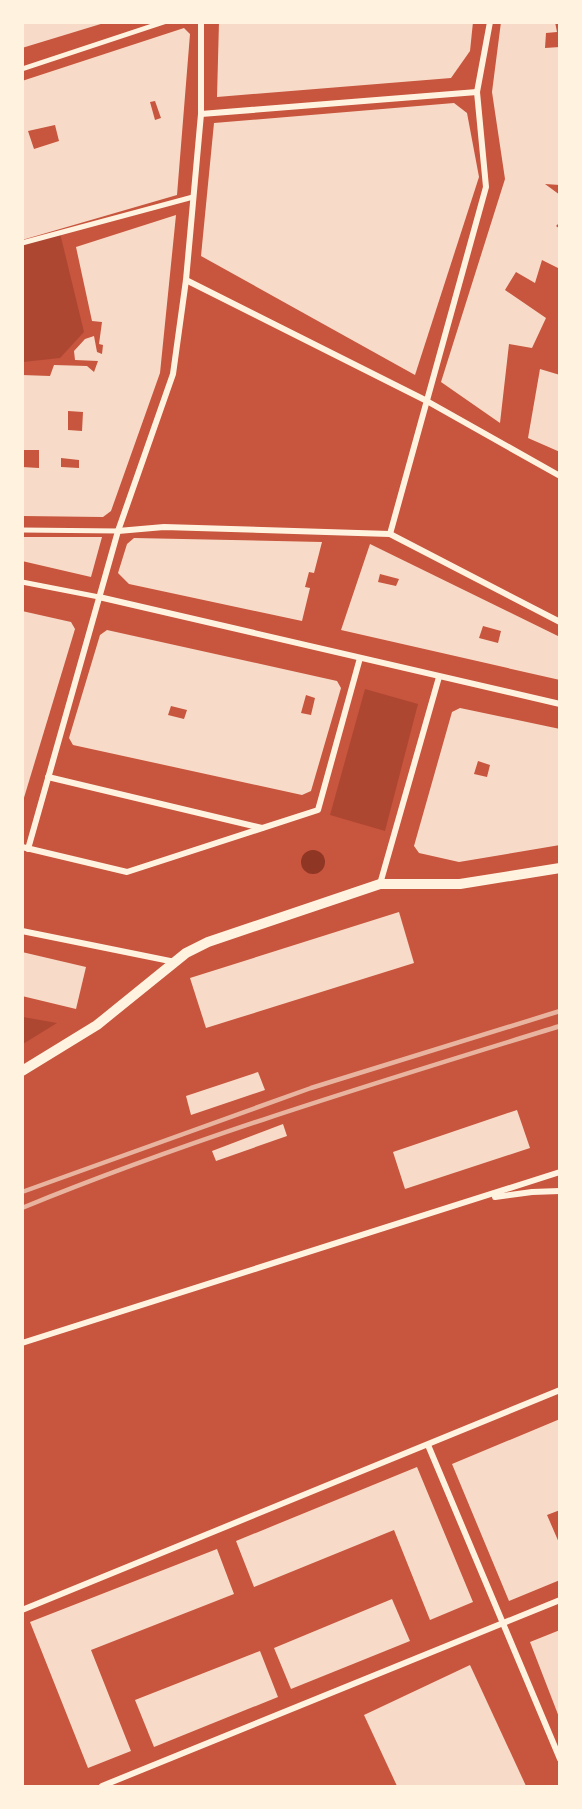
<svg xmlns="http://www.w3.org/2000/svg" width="582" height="1809" viewBox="0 0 582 1809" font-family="'PT Sans',sans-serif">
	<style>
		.green { fill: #ae4732 }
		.water { fill: #8f3625 }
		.building { fill: #f7dbc8; fill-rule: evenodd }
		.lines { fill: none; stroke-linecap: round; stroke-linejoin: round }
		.pedestrian { stroke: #fff3e0; stroke-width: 5 }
		.minor { stroke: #fff3e0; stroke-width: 6 }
		.tertiary { stroke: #fff3e0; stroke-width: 10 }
		.rail { stroke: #e9b49f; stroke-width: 4.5 }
	</style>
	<rect width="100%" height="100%" fill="#c8553d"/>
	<g class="green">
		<path d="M60,233l24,99 -24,26 -37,4v-119z"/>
		<path d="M365,689l53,15 -33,127 -55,-16z"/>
		<path d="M22,1017h1l34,6 -34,21z"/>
	</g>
	<circle class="water" cx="313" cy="862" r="12"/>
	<g class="building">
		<path d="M22,22h82v1l-82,25z"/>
		<path d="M219,22h254l-3,29 -19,27 -234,19z"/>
		<path d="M501,22h54l2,10 -11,1 -1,15 15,-1v138l-15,-1 15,11v27l-4,4 4,3v40l-18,-9 -7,23 -19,-11 -11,18 41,28 -14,30 -23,-4 -9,79 -59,-41 64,-203 -13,-87z"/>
		<path d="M184,28l6,6 -13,161 -155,45v-159zM155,101l6,17 -6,2 -5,-18zM55,125l4,16 -25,8 -6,-18z"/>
		<path d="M454,103l13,10 12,64 -64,198 -214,-119 13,-133z"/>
		<path d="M176,215l-16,158 -49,138 -8,6 -81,-1v-49l17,1v-18h-17v-75l28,1 4,-11 33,1 7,6 4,-11 -23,-1 -1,-9 11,-12 9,-3 3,16 5,2 1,-9 -4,-1 3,-22 -10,-1 -16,-74zM68,411l15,1 -1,19 -14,-1zM61,458l18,2v8l-18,-1z"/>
		<path d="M540,369l20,6v77l-32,-14z"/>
		<path d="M22,537h80l-11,40 -69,-16z"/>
		<path d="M134,538l188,4 -8,31 -5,-1 -4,15 5,1 -8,33 -173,-37 -11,-11 9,-29z"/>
		<path d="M370,544l190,93v43l-219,-50zM380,574l19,5 -3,7 -18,-4zM483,626l18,5 -3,12 -19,-5z"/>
		<path d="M22,611l49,11 4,7 -52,172z"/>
		<path d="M107,630l230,51 4,7 -30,103 -9,4 -229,-50 -4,-7 31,-103zM306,695l9,3 -4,17 -10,-2zM171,706l16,4 -3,9 -16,-4z"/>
		<path d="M460,708l100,21v116l-101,17 -40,-9 -5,-7 38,-134zM478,761l12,4 -3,12 -13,-3z"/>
		<path d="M399,912l15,51 -208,65 -16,-50z"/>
		<path d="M22,952l64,15 -10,42 -54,-13z"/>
		<path d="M258,1072l7,18 -74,25 -5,-19z"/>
		<path d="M517,1110l13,38 -125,41 -12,-37z"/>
		<path d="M283,1124l4,12 -71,25 -4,-10z"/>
		<path d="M560,1419v91l-13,5 13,30v35l-51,21 -57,-137z"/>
		<path d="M417,1467l56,135 -43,18 -36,-90 -140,57 -18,-46z"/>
		<path d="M217,1549l17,45 -143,56 40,101 -43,17 -58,-146z"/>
		<path d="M392,1599l18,42 -119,48 -17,-41z"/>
		<path d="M560,1630v87h-1l-29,-75z"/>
		<path d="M260,1651l18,46 -124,50 -19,-47z"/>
		<path d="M470,1665l56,121h-129l-33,-71z"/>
	</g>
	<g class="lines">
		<g class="pedestrian">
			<path d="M22,69l142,-47"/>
			<path d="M22,243l171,-46"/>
			<path d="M22,530l96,1"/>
			<path d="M22,582l77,15"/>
		</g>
		<g class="minor">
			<path d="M201,114l276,-22"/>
			<path d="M186,280l239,120 135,76"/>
			<path d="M118,531l46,-4 226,7 170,88"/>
			<path d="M390,534l96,-347 -9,-95 13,-70"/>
			<path d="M99,597l461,107"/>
			<path d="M48,777l214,51"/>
			<path d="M22,847l105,25 191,-62 42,-152"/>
			<path d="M28,849l90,-318 55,-157 13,-94 15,-166v-92"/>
			<path d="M380,884l59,-207"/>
			<path d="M22,931l153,31"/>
			<path d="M495,1197l37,-5 28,-1"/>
			<path d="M22,1343l538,-171"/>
			<path d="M428,1445l132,314"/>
			<path d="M22,1610l538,-220"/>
			<path d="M102,1786l458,-186"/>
		</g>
		<path class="tertiary" d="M22,1071l75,-46 89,-72 22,-11 172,-58h80l100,-16"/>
		<g class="rail">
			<path d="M22,1192l289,-104 249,-77"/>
			<path d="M22,1208c176,-72 357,-126 538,-182"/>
		</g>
	</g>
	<rect width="582" height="1809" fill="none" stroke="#fff3e0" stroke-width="48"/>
</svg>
